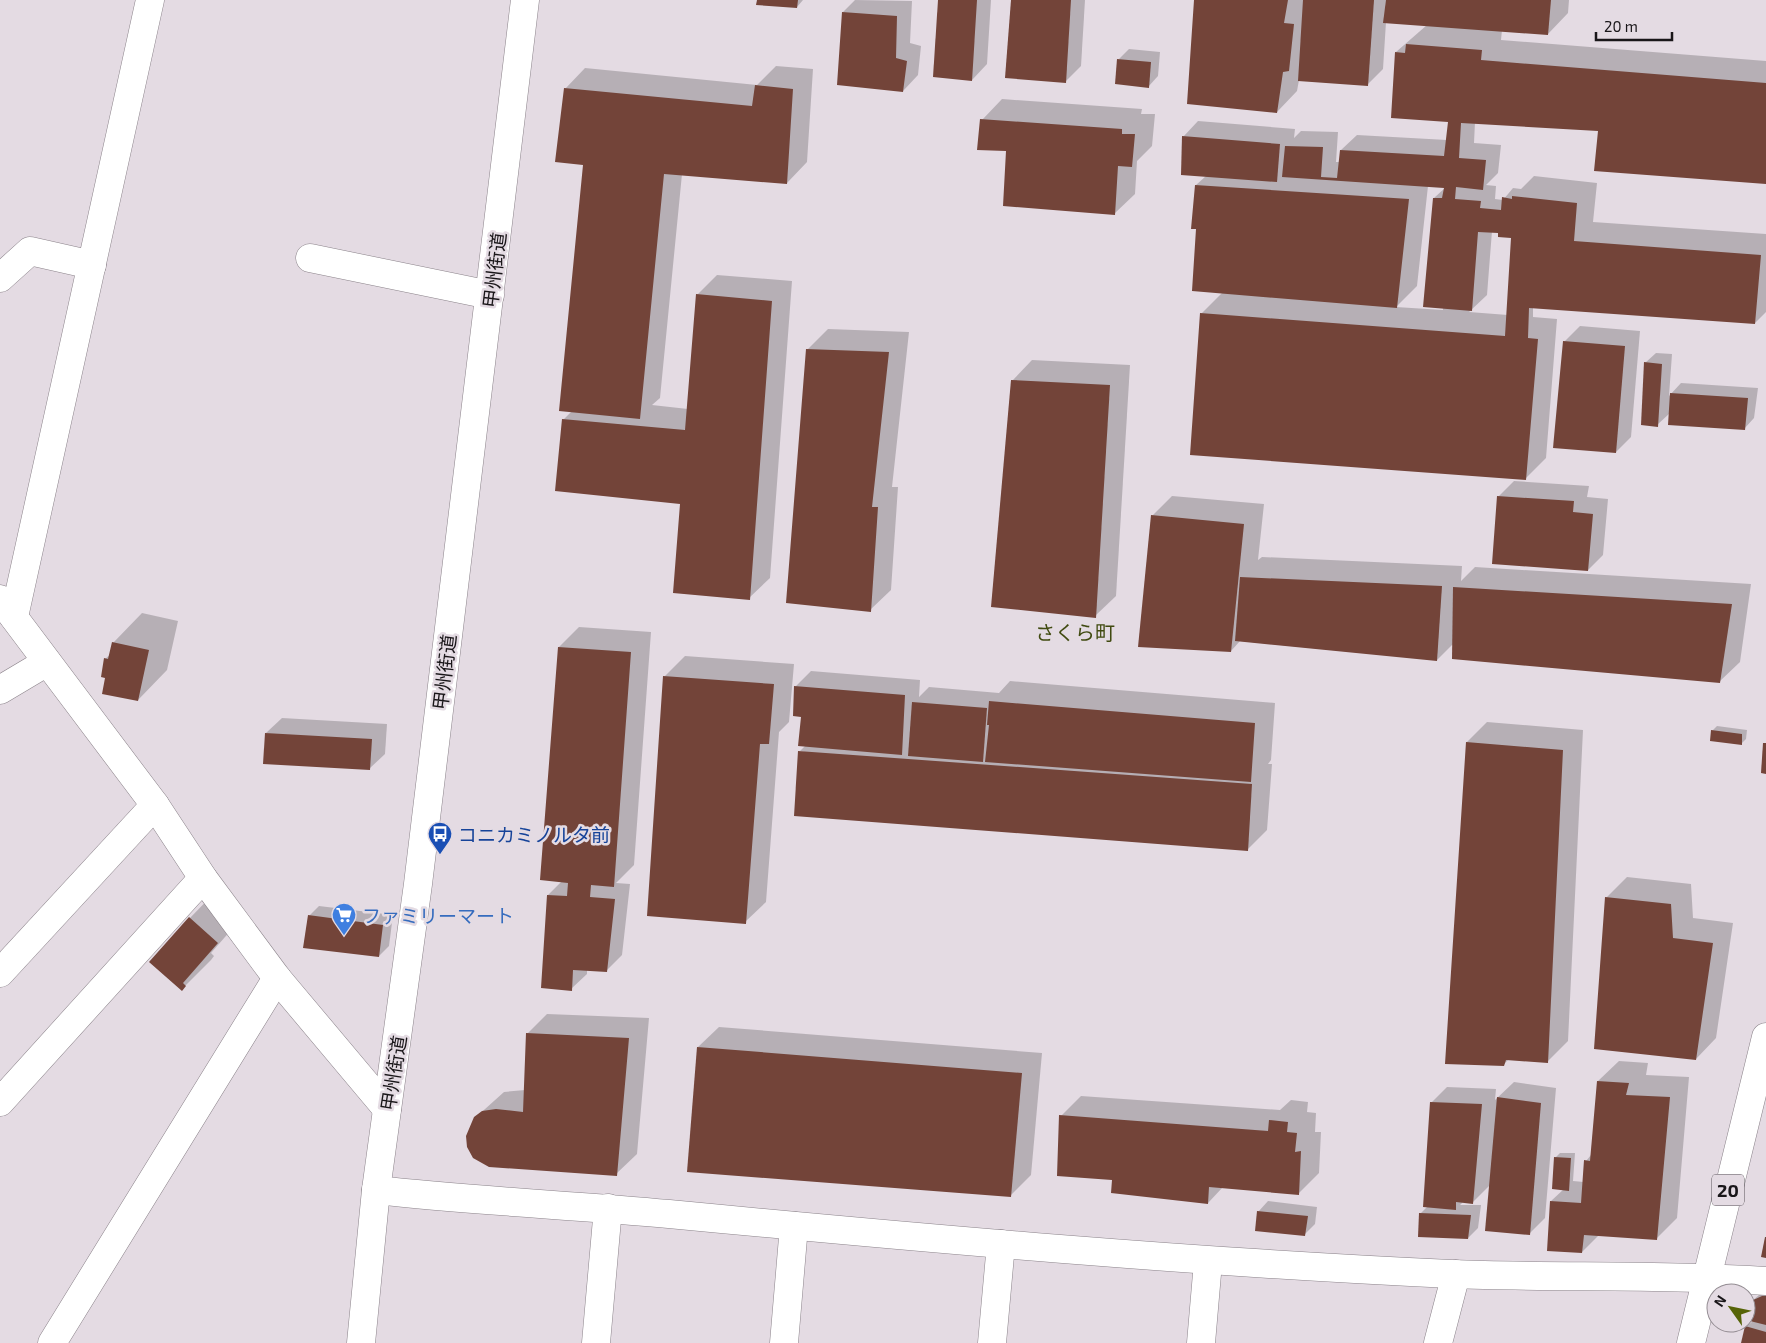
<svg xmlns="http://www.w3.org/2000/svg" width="1766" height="1343" viewBox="0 0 1766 1343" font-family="'Exo 2','Noto Sans JP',sans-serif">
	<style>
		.shadow { fill: #0003; fill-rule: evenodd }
		.building { fill: #734439 }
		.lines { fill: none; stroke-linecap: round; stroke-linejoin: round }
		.minor-casing { stroke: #8b838a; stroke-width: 29 }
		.major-casing { stroke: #8b838a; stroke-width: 29 }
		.highway-casing { stroke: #8b838a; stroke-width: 29 }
		.minor { stroke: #fff; stroke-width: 28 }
		.major { stroke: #fff; stroke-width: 28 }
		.highway { stroke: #fff; stroke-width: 28 }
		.labels { text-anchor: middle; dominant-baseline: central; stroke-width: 5; stroke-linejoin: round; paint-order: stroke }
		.shield { fill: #e4dbe3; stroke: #565156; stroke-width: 1 }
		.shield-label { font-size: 18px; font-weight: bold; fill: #191619 }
		.street-label { font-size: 19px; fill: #191619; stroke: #e4dbe3 }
		.transit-label { font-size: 19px; fill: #164399; stroke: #e4dbe3; text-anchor: start }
		.shop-label { font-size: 19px; fill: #366cbe; stroke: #e4dbe3; text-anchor: start }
		.neighbourhood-label { font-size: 20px; fill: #404a10; stroke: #e4dbe3 }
	</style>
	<rect width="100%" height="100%" fill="#e4dbe3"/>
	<g class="shadow">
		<path d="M758,0h45l-6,7z"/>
		<path d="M855,0l57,1 -2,42 11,3 -3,29 -15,16 -60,-79z"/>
		<path d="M939,0h52l-4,64 -15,16z"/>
		<path d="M1012,0h73l-4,66 -16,16z"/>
		<path d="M1195,0h374l-1,13 -20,21 -46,-4 -1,10 265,21v121l-166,-52 -125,-8 -1,21 27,2 -3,28 -12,12 10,1 -1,13 8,1 10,-12 8,1 13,-13 63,7 -4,39 173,12v78l-11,11 -222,-16v10l24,2 -11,139 -20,20 -325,-164 22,-22 -26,-64 -1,-43 10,-9 -23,-39 15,-16 97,8 -1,9 7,-7 37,1 -2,30h4l1,-12 16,-15 90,5 2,-19 -53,-69 31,-27 -41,-3 -3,47 -15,15 -69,-4 -2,11 -20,21zM1428,186l18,1 -12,11 9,112 -47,-3 21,-21zM1492,231l20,4 -4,80 -39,-3 18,-17z"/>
		<path d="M1129,49l31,3 -2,24 -10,11 -29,-28z"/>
		<path d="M776,66l37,3 -6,93 -20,21 -105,-9 -22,224 -8,7 36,4 9,-114 20,-20 75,6 -22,297 -21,20 -68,-95 -118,-83 9,-9 13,-247 -20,-75 20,-21 172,17z"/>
		<path d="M1002,99l140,10 -1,5h14l-3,32 -15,15 -2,33 -21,20 -106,-64 -26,-30z"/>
		<path d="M1580,326l60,5 -9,106 -15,15 -52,-110z"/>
		<path d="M828,329l81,3 -17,155h6l-7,103 -21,20 -63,-260z"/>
		<path d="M1656,353l16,1 -3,42 12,-13 77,5 -4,30 -10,11 -74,-16 -13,12 -12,-62z"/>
		<path d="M1032,360l98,5 -14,231 -21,20 -83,-235z"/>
		<path d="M1514,481l75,5 -2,11 21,2 -5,56 -15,15 -90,-73z"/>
		<path d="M1172,496l92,8 -6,56 4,-3 200,9 -1,15 14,-14 276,17 -11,78 -21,20 -265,-39 -17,17 -197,-19 -9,10 -79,-135z"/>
		<path d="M142,613l36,8 -11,49 -29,30 -31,-23 -2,-18 6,-5 2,-11z"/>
		<path d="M579,627l72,5 -17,233 -18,18 14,1 -8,71 -15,15 -20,-1v5l-16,15 -23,-94 14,-14 -3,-234z"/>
		<path d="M685,656l109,8 -5,58 -10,10 -13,170 -21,20 -80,-246z"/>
		<path d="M811,671l109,9 -1,17 10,-10 70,6 11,-12 265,22 -4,57 -3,4h4l-5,66 -20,20 -447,-99 5,-5 -3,-30 -6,-30z"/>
		<path d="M282,718l105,6 -2,30 -16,15 -103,-36z"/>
		<path d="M1487,722l96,8 -15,311 -20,20 -39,-2 -5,5 -58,-1 21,-321z"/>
		<path d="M1717,726l30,4 -1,9 -5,5 -29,-13z"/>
		<path d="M1627,877l64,7 2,34 40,5 -17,115 -20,21 -90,-161z"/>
		<path d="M219,888l27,25 -35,40 3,3 -3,4 -29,29 8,-71z"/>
		<path d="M319,906l74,9 -4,31 -10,10 -70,-40z"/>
		<path d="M547,1014l102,4 -12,136 -21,20 -141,-56 29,-26 21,-2 2,-56z"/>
		<path d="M719,1027l323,26 -11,122 -21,21 -312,-149z"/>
		<path d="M1619,1061l29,2 -2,12 43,2 -12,141 -20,20 -58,-3 -17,17 -31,-51 13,-12 -8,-32 4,-4h15l-2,28 11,1 2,-21 5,-6 7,-74z"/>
		<path d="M1514,1082l42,6 -11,130 -16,16 -39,-49 -18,18 -9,-1 -3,3h21l-3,23 -10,10 -48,-24 8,-8 3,-103 16,-16 49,2 -1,11z"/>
		<path d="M1081,1096l199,14 11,-10 17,2 -1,10 9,1 -1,19h6l-2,41 -20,20 -76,-6 -15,16 -95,-24 -52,-63z"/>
		<path d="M1268,1201l49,6 -2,17 -10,10 -47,-22z"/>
		<path d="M1766,1289v54h-24l4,-16 7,-6 -1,-20z"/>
	</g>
	<g class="building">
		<path d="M757,0h41l-1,8 -41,-3z"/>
		<path d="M938,0h39l-5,81 -39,-4z"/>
		<path d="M1011,0h60l-5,83 -61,-5z"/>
		<path d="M1194,0h94l-4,23 10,1 -5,47 -6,1 -6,41 -90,-9z"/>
		<path d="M1303,0h71l-6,86 -70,-5z"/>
		<path d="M1386,0h165l-3,35 -165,-12z"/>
		<path d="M842,12l55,4 -1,42 11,3 -4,31 -66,-7z"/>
		<path d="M1406,44l76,6 -1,10 285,23v101l-172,-13 4,-40 -137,-8 -2,35 27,2 -3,30 -27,-3 -1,12 26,2 -1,7 21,2 1,-13 10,2v-3l65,7 -3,38 187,14 -6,69 -226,-16 -1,30 10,1 -12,141 -336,-25 10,-142 305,23 6,-98 -13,-1v-4l-20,-1 -6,79 -49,-4 10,-109h9l2,-10 -162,-11 3,-31 38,1 -2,30 16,1 3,-28 104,6 4,-34 -57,-4 4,-66 10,1z"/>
		<path d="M1117,59l34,3 -2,26 -34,-4z"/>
		<path d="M755,85l38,4 -6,95 -123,-10 -24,245 -81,-8 24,-246 -28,-3 9,-74 188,18z"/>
		<path d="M980,119l142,10v5h13l-3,33 -14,-1 -3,49 -112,-9 3,-55 -29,-1z"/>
		<path d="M1182,136l98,8 -3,38 -96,-7z"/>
		<path d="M1195,185l214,14 -12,109 -205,-17 4,-62h-5z"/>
		<path d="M696,294l76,7 -22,299 -77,-7 7,-89 -125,-13 7,-72 123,11z"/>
		<path d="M1563,341l62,5 -9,107 -63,-5z"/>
		<path d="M806,349l83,3 -17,155h6l-7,105 -85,-9z"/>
		<path d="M1644,362l18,2 -4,63 -17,-2z"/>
		<path d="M1011,380l99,5 -14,233 -105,-11z"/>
		<path d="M1670,393l78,5 -3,32 -77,-5z"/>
		<path d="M1497,496l77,5 -1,11 20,2 -5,57 -96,-7z"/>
		<path d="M1151,515l93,9 -13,128 -93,-5z"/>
		<path d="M1240,577l202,9 -5,75 -202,-20z"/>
		<path d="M1453,587l279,17 -12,79 -268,-24z"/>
		<path d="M112,642l37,8 -11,51 -36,-7 3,-16 -4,-1 3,-19 4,1z"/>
		<path d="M558,647l73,5 -17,235 -23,-2 -1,12 25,2 -8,73 -34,-2 -1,21 -31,-3 6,-93 20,1 1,-13 -28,-3z"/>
		<path d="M663,676l111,8 -5,60h-9l-14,180 -99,-8z"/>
		<path d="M794,686l111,9 -3,60 -104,-9 3,-29 -8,-1z"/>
		<path d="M989,701l266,22 -4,59 -266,-20 4,-37h-2z"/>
		<path d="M912,702l75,6 -4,54 -75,-6z"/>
		<path d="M1711,730l31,4v11l-32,-4z"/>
		<path d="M265,733l107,6 -2,31 -107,-6z"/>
		<path d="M1466,742l97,8 -15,313 -42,-3 -2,6 -59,-2z"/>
		<path d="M1763,743h3v31l-5,-1z"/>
		<path d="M798,751l454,33 -4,67 -454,-35z"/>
		<path d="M1605,897l66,7 2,34 40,5 -17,117 -102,-11z"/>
		<path d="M308,915l75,10 -4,32 -76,-9z"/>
		<path d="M189,917l29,26 -35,40 3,3 -4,5 -33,-29z"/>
		<path d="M526,1033l103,5 -12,138 -128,-9 -16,-9 -6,-11 -1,-11 8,-19 8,-6 14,-2 27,3z"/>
		<path d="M697,1047l325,26 -11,124 -324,-25z"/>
		<path d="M1597,1081l32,2 -3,12 44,2 -13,143 -73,-5 -2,18 -35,-2 3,-50 31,2 3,-43 6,1z"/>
		<path d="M1497,1097l44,6 -11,132 -45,-4z"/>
		<path d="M1430,1102l52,2 -9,100 -17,-2v8l-33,-3z"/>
		<path d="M1059,1115l209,16 1,-11 19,2 -1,10 10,1 -2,19 6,-1 -2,44 -90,-8 -1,17 -97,-11 1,-13 -55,-4z"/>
		<path d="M1554,1157l17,1 -2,33 -17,-2z"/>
		<path d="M1257,1211l51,5 -3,20 -50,-5z"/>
		<path d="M1419,1213l52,2 -3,24 -50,-2z"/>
		<path d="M1765,1237h1v21l-5,-1z"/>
		<path d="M1762,1296h4v29l-20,-5 5,-19z"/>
		<path d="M1745,1326l21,6v11h-25z"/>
	</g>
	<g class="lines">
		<defs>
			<g id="minor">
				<path d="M310,258l180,37"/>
				<path d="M0,278l30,-27 62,14"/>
				<path d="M0,599l155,206 48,73 74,100 110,131"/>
				<path d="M14,617l136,-617"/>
				<path d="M0,690l47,-28"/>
				<path d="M0,973l155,-168"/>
				<path d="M0,1102l203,-224"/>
				<path d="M376,1190c98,11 196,15 293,24 261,25 521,48 782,60 105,4 210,0 315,7"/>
				<path d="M52,1343l225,-365"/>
				<path d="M596,1343l12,-135"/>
				<path d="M784,1343l10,-117"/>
				<path d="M992,1343l9,-99"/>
				<path d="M1201,1343l7,-81"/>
				<path d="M1438,1343l18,-69"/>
			</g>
			<path id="major" d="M361,1343l15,-153 42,-306 107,-884"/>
			<path id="highway" d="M1691,1343l75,-306"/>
		</defs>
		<use href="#minor" class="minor-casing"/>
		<use href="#major" class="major-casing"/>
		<use href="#highway" class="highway-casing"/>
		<use href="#minor" class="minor"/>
		<use href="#major" class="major"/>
		<use href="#highway" class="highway"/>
	</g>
	<defs>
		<symbol id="bus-pin" viewBox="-11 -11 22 30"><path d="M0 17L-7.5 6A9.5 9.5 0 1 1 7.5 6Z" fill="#1a4fb4" stroke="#e4dbe3"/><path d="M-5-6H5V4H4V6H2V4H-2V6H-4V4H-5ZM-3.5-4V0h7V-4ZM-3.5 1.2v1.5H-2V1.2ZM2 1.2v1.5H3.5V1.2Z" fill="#fff"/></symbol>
		<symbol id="supermarket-pin" viewBox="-11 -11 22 30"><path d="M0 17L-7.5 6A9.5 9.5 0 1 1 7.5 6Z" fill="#3f7fe0" stroke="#e4dbe3"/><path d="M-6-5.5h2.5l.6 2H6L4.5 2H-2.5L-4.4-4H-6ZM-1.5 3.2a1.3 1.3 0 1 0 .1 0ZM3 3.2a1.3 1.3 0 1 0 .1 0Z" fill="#fff"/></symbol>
	</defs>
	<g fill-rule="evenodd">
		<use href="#bus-pin" x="426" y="820" width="28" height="38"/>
		<use href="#supermarket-pin" x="330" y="901" width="28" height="38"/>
	</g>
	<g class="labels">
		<rect class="shield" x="1712" y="1174.5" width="32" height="31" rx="4"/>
		<g class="shield-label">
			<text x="1728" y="1190">20</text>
		</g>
		<g class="street-label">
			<text transform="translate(494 270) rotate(-83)">甲州街道</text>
			<text transform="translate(444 672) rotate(-83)">甲州街道</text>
			<text transform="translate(393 1073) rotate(-81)">甲州街道</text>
		</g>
		<g class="transit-label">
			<text x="458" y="834">コニカミノルタ前</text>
		</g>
		<g class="shop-label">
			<text x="362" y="915">ファミリーマート</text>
		</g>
		<g class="neighbourhood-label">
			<text x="1075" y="632">さくら町</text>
		</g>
	</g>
	<g transform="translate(1731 1308) rotate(303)"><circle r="24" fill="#e4dbe3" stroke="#938c92"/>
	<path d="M0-4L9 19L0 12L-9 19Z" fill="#566307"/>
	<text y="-8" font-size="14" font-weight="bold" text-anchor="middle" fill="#191619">N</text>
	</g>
	<path d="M1596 32v8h76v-8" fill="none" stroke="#191619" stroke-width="2.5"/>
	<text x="1604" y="32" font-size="15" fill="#191619" stroke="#e4dbe3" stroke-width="4" paint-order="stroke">20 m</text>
</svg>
